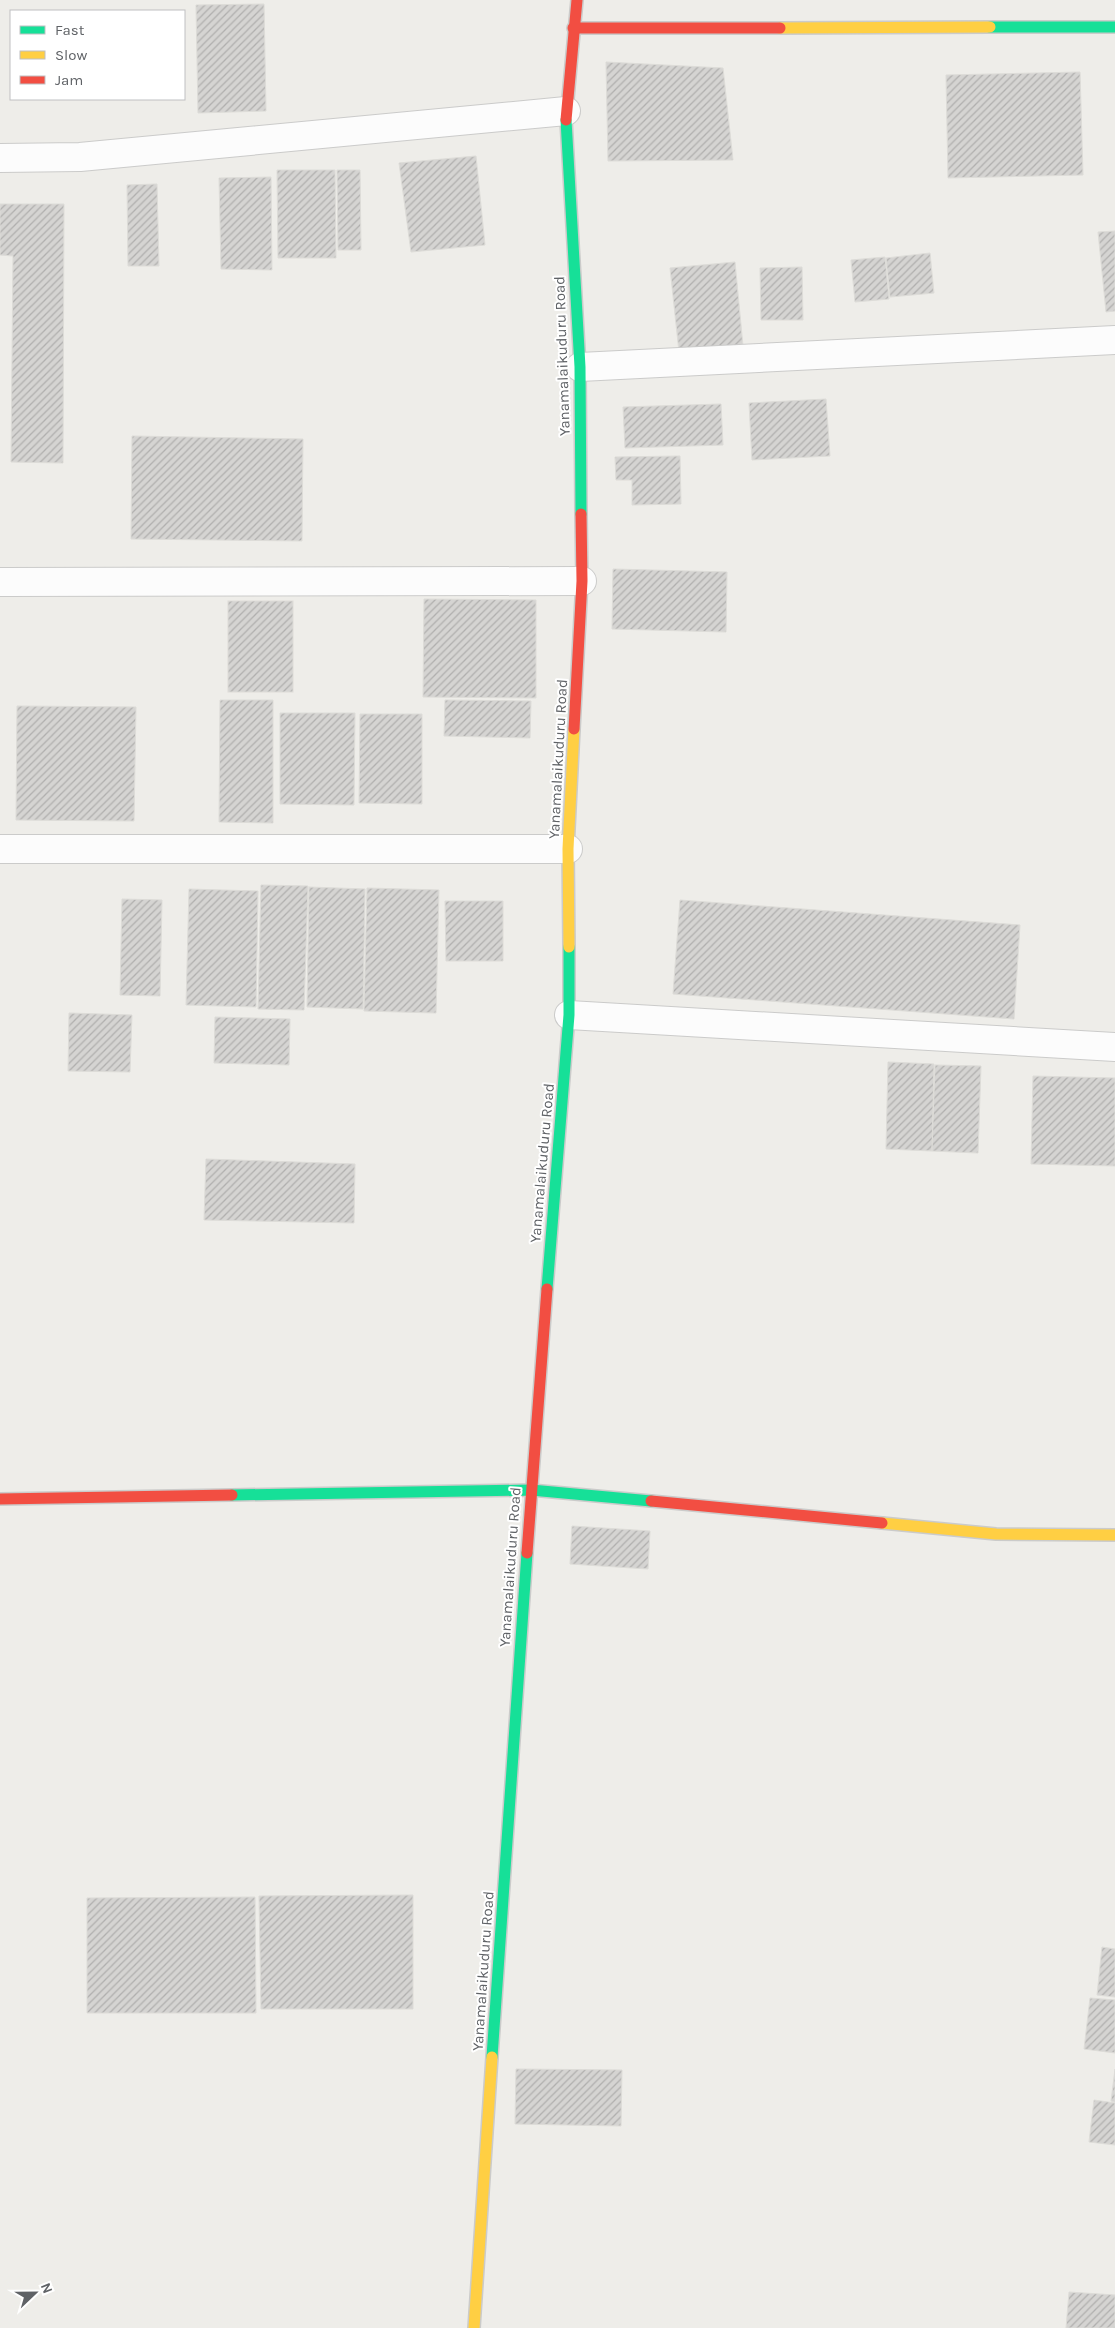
<svg xmlns="http://www.w3.org/2000/svg" width="1115" height="2328" viewBox="0 0 1115 2328" font-family="Karla,sans-serif">
	<style>
		.building { fill: url(#building-hatch); stroke: #dddcd8 }
		.lines { fill: none; stroke-linecap: round; stroke-linejoin: round }
		.street-casing { stroke: #cbcbca; stroke-width: 30 }
		.fast-casing { stroke: #cbcbca; stroke-width: 14 }
		.slow-casing { stroke: #cbcbca; stroke-width: 14 }
		.jam-casing { stroke: #cbcbca; stroke-width: 14 }
		.street { stroke: #fcfcfc; stroke-width: 28 }
		.fast { stroke: #16e098; stroke-width: 11 }
		.slow { stroke: #ffcf43; stroke-width: 11 }
		.jam { stroke: #f24e42; stroke-width: 11 }
		.labels { text-anchor: middle; dominant-baseline: central; stroke-width: 4; stroke-linejoin: round; paint-order: stroke }
		.street-label { font-size: 15px; fill: #5f6266; stroke: #fff }
	</style>
	<defs>
		<pattern id="building-hatch" width="6" height="6" patternUnits="userSpaceOnUse" patternTransform="scale(1.25)"><rect width="6" height="6" fill="#d5d4d2"/><path d="M-1 1l2-2M0 6l6-6M5 7l2-2" fill="none" stroke="#b0afae"/></pattern>
	</defs>
	<rect width="100%" height="100%" fill="#eeede9"/>
	<g class="building">
		<path d="M264,4l2,107 -68,2 -2,-108z"/>
		<path d="M606,62l117,6 10,92 -125,1z"/>
		<path d="M1080,72l3,103 -135,3 -2,-103z"/>
		<path d="M476,156l9,89 -74,7 -12,-89z"/>
		<path d="M277,170h58l1,88h-58z"/>
		<path d="M337,170h23l1,80h-23z"/>
		<path d="M271,177l1,93 -51,-1 -2,-91z"/>
		<path d="M157,184l2,82h-31l-1,-81z"/>
		<path d="M0,204h64l-1,259 -52,-1 2,-206 -13,-1z"/>
		<path d="M1115,231v80l-9,1 -8,-80z"/>
		<path d="M930,253l4,40 -44,4 -4,-39z"/>
		<path d="M885,257l4,42 -34,3 -4,-42z"/>
		<path d="M735,262l8,84 -64,6 -9,-84z"/>
		<path d="M802,267l1,53h-42l-1,-52z"/>
		<path d="M826,399l4,57 -78,4 -3,-57z"/>
		<path d="M721,404l2,41 -98,3 -2,-41z"/>
		<path d="M132,436l171,3 -1,102 -171,-2z"/>
		<path d="M680,456l1,48 -49,1v-25h-16l-1,-23z"/>
		<path d="M613,569l114,3 -1,60 -114,-3z"/>
		<path d="M424,599l112,1v98l-113,-1z"/>
		<rect x="228" y="601" width="65" height="91"/>
		<path d="M220,700h53v123l-54,-1z"/>
		<path d="M445,700l86,1 -1,37 -86,-2z"/>
		<path d="M17,706l119,1 -2,114 -118,-1z"/>
		<path d="M280,713h75l-1,92 -74,-1z"/>
		<path d="M360,714h62v90l-63,-1z"/>
		<path d="M261,885l47,1 -4,124 -46,-1z"/>
		<path d="M309,887l56,2 -2,120 -56,-2z"/>
		<path d="M367,888l72,2 -3,123 -72,-2z"/>
		<path d="M189,889l69,2 -2,116 -70,-2z"/>
		<path d="M122,899l40,1 -2,96 -40,-1z"/>
		<path d="M680,900l340,25 -6,94 -341,-25z"/>
		<path d="M445,901h58v60h-57z"/>
		<path d="M69,1013l63,2 -2,57 -62,-1z"/>
		<path d="M215,1017l75,2 -1,46 -75,-2z"/>
		<path d="M888,1062l46,2 -2,87 -46,-2z"/>
		<path d="M935,1065l46,1 -3,87 -46,-2z"/>
		<path d="M1033,1076l82,2v88l-84,-2z"/>
		<path d="M206,1159l149,5 -1,59 -150,-3z"/>
		<path d="M572,1526l78,5 -2,38 -78,-5z"/>
		<path d="M413,1895v114h-152l-2,-113z"/>
		<path d="M255,1897l1,116h-169v-115z"/>
		<path d="M1102,1947l13,2v48l-18,-2z"/>
		<path d="M1090,1998l25,2v53l-31,-4z"/>
		<path d="M516,2069l106,1 -1,56 -106,-2z"/>
		<path d="M1115,2069v33l-4,-1z"/>
		<path d="M1094,2100l21,3v42l-26,-3z"/>
		<path d="M1069,2292l46,3v33h-49z"/>
	</g>
	<g class="lines">
		<defs>
			<g id="street">
				<path d="M0,158l80,-1 486,-46"/>
				<path d="M580,367l535,-27"/>
				<path d="M0,582l582,-1"/>
				<path d="M0,849h568"/>
				<path d="M569,1015l546,32"/>
			</g>
			<g id="fast">
				<path d="M990,27h125"/>
				<path d="M566,120l14,247 1,147"/>
				<path d="M547,1289l22,-274v-68"/>
				<path d="M232,1495l299,-5 120,11"/>
				<path d="M492,2057l35,-504"/>
			</g>
			<g id="slow">
				<path d="M780,28l210,-1"/>
				<path d="M569,947l-1,-98 6,-120"/>
				<path d="M882,1523l114,11 119,1"/>
				<path d="M474,2328l18,-271"/>
			</g>
			<g id="jam">
				<path d="M573,28h207"/>
				<path d="M566,120l11,-120"/>
				<path d="M574,729l8,-148 -1,-67"/>
				<path d="M0,1499l232,-4"/>
				<path d="M651,1501l231,22"/>
				<path d="M527,1553l20,-264"/>
			</g>
		</defs>
		<use href="#street" class="street-casing"/>
		<use href="#fast" class="fast-casing"/>
		<use href="#slow" class="slow-casing"/>
		<use href="#jam" class="jam-casing"/>
		<use href="#street" class="street"/>
		<use href="#fast" class="fast"/>
		<use href="#slow" class="slow"/>
		<use href="#jam" class="jam"/>
	</g>
	<g class="labels">
		<g class="street-label">
			<text transform="translate(562 356) rotate(-92)">Yanamalaikuduru Road</text>
			<text transform="translate(558 759) rotate(-87)">Yanamalaikuduru Road</text>
			<text transform="translate(542 1163) rotate(-85)">Yanamalaikuduru Road</text>
			<text transform="translate(510 1567) rotate(-86)">Yanamalaikuduru Road</text>
			<text transform="translate(483 1971) rotate(-86)">Yanamalaikuduru Road</text>
		</g>
	</g>
	<rect x="10" y="10" width="175" height="90" fill="#ffffff" stroke="#bfc0c2"/>
	<rect x="20" y="26" width="25" height="8" fill="#16e098" stroke="#bfc0c2"/>
	<text x="55" y="35" font-size="15" fill="#5f6266">Fast</text>
	<rect x="20" y="51" width="25" height="8" fill="#ffcf43" stroke="#bfc0c2"/>
	<text x="55" y="60" font-size="15" fill="#5f6266">Slow</text>
	<rect x="20" y="76" width="25" height="8" fill="#f24e42" stroke="#bfc0c2"/>
	<text x="55" y="85" font-size="15" fill="#5f6266">Jam</text>
	<g transform="translate(35 2293) rotate(68)" stroke="#ffffff" stroke-width="4" paint-order="stroke">
	<path d="M0-4L9 19L0 12L-9 19Z" fill="#5f6266"/>
	<text y="-8" font-size="14" font-weight="bold" text-anchor="middle" fill="#5f6266">N</text>
	</g>
</svg>
